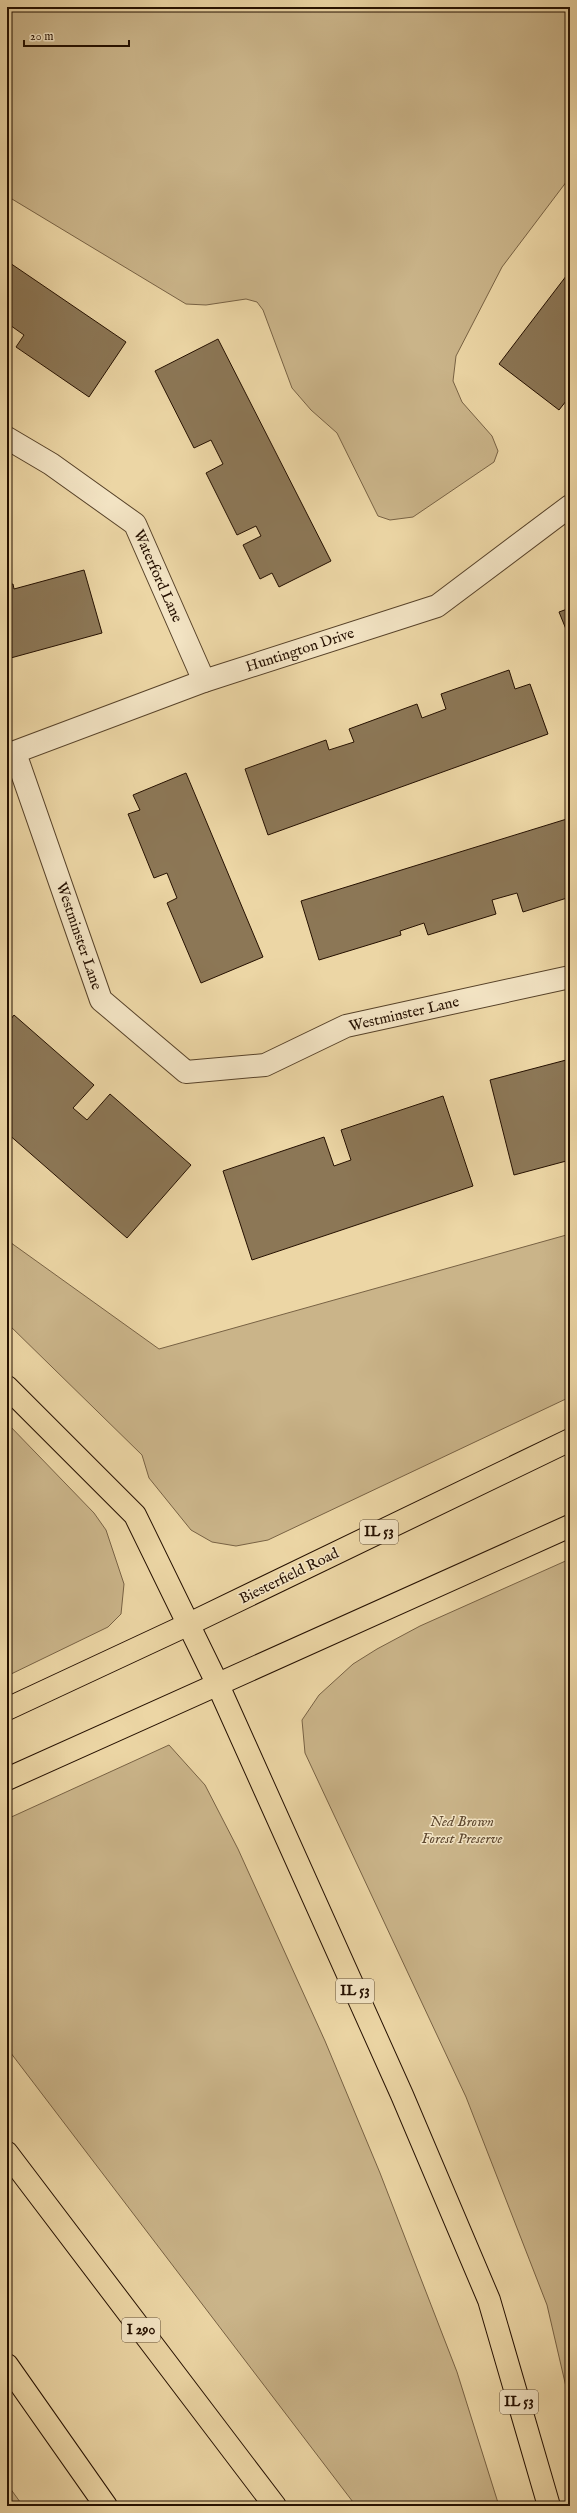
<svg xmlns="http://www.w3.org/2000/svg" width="577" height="2513" viewBox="0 0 577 2513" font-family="'IM FELL English',serif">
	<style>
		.green { fill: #cab489; stroke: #786244 }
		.building { fill: #8c7756; stroke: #251000 }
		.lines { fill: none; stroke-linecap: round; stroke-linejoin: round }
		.minor-casing { stroke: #574229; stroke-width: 24 }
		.major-casing { stroke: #251000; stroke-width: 24 }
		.highway-casing { stroke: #251000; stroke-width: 24 }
		.minor { stroke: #f3e4c4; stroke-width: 22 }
		.major { stroke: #ecd6a5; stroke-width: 22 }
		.highway { stroke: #ecd6a5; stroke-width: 22 }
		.labels { text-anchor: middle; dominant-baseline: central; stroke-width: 3; stroke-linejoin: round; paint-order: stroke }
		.shield { fill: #f3e4c4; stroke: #63503b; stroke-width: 1 }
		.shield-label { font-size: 14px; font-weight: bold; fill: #251000 }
		.street-label { font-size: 15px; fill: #251000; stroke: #f3e4c4 }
		.park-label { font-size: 15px; font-style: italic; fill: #5f4930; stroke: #f3e4c4 }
	</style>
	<rect width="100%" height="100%" fill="#ecd6a5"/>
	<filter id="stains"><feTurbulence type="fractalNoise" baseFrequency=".005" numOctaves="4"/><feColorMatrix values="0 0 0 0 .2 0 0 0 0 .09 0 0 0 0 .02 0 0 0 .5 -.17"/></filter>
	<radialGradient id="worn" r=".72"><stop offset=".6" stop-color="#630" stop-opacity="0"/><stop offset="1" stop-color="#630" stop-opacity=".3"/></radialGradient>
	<g class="green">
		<path d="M7,7h563v170l-68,90 -46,89 -3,25 9,21 30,34 6,15 -4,11 -81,55 -23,3 -12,-4 -41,-83 -26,-23 -19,-22 -29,-78 -6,-8 -11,-3 -40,6 -20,-1 -179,-108z"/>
		<path d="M570,1234v163l-302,143 -32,6 -24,-4 -21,-12 -42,-52 -7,-23 -135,-132v-83l152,109z"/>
		<path d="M7,1423l87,90 12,17 18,54 -3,30 -13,13 -101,49z"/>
		<path d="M570,1559v845l-23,-99 -81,-208 -161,-344 -3,-33 17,-25 34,-31 24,-15 43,-23z"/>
		<path d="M169,1745l36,40 33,64 87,192 55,132 77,199 42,134h-143l-349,-458v-229z"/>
		<path d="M7,2484l16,22h-16z"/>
	</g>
	<g class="building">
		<path d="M7,261l119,81 -37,55 -73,-50 8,-12 -17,-12z"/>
		<path d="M570,271v125l-11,14 -60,-46z"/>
		<path d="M218,339l113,222 -52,26 -7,-14 -12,6 -17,-34 18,-9 -5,-10 -19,9 -31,-62 17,-9 -12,-24 -17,8 -39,-77z"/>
		<path d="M84,570l18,63 -95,26v-74l6,-1 1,5z"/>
		<path d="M570,608v31l-11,-27z"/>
		<path d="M509,670l6,19 15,-5 18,50 -280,101 -23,-66 81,-29 3,10 25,-8 -5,-13 68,-25 5,14 24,-9 -5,-15z"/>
		<path d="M186,773l77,184 -62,26 -34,-80 10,-5 -10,-25 -13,5 -26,-64 12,-4 -7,-15z"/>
		<path d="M570,818v79l-47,15 -6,-19 -25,7 4,14 -68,21 -4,-12 -24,8 1,4 -82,25 -18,-59z"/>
		<path d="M14,1015l80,70 -21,23 14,12 23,-26 81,71 -64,73 -120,-105v-109z"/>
		<path d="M570,1059v101l-56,15 -24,-95z"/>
		<path d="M443,1096l30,90 -221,74 -29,-89 101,-34 10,29 17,-6 -10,-30z"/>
	</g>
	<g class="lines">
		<defs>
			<g id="minor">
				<path d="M7,438l44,26 84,60 69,157"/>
				<path d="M15,753l86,247 85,72 79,-7 81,-39 224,-49"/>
				<path d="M7,755l197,-74 233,-75 133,-100"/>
			</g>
			<g id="major">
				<path d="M7,1709l180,-84 383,-185"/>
				<path d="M7,1779l563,-253"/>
			</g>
			<g id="highway">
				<path d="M7,1387l128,128 82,168 185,412 87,205 60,206"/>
				<path d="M7,2153l268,353"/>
				<path d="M7,2365l99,141"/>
			</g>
		</defs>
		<use href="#minor" class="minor-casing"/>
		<use href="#major" class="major-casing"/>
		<use href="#highway" class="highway-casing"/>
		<use href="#minor" class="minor"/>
		<use href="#major" class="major"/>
		<use href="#highway" class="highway"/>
	</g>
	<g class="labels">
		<g class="shield">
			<rect x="360" y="1520" width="38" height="24" rx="3"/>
			<rect x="336" y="1979" width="38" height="24" rx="3"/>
			<rect x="122" y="2318" width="38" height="24" rx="3"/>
			<rect x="500" y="2390" width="38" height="24" rx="3"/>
		</g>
		<g class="shield-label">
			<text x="379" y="1532">IL 53</text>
			<text x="355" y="1991">IL 53</text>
			<text x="141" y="2330">I 290</text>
			<text x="519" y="2402">IL 53</text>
		</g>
		<g class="street-label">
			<text transform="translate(158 576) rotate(66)">Waterford Lane</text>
			<text transform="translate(300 650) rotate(-18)">Huntington Drive</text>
			<text transform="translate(79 936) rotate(71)">Westminster Lane</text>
			<text transform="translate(404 1014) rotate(-13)">Westminster Lane</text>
			<text transform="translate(289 1576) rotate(-26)">Biesterfield Road</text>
		</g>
		<g class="park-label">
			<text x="462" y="1821">Ned Brown<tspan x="462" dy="17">Forest Preserve</tspan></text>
		</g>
	</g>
	<rect width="577" height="2513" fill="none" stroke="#ecd6a5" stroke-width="24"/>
	<rect x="8" y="8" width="561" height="2497" fill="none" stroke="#251000" stroke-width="2"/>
	<rect x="12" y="12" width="553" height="2489" fill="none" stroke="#251000"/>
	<path d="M24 40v6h105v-6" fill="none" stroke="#251000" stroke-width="2"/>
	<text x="30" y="40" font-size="12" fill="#251000" stroke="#f3e4c4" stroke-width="3" paint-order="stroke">20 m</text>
	<rect width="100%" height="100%" filter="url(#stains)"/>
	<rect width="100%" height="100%" fill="url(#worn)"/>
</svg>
